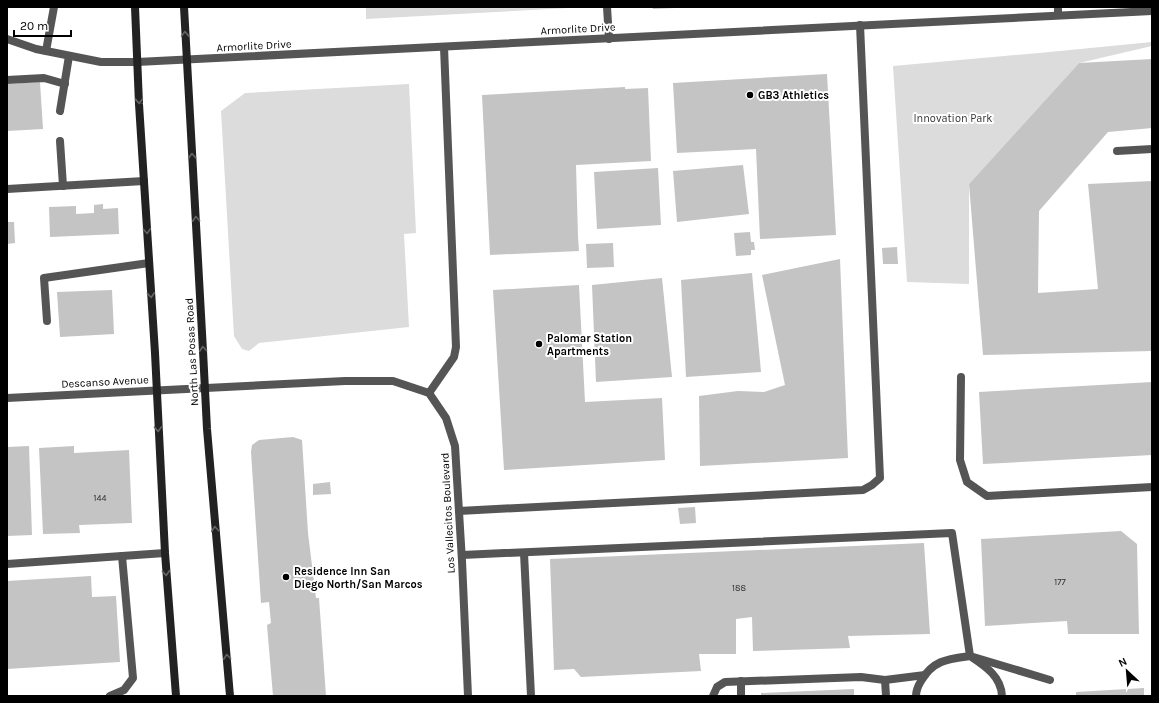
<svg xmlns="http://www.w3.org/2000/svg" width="1159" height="703" viewBox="0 0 1159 703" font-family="Karla,sans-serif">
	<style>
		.green { fill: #dcdcdc }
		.building { fill: #c4c4c4 }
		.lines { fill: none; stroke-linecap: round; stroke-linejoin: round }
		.service { stroke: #555; stroke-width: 8 }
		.minor { stroke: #555; stroke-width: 8 }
		.tertiary { stroke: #555; stroke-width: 8 }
		.secondary { stroke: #222; stroke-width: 8 }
		.oneway { stroke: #646464 }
		.poi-dot { fill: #000; stroke: #fff; stroke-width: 1.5 }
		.labels { text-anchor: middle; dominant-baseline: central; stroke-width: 4; stroke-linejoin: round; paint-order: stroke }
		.number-label { font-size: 9px; fill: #313131 }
		.street-label { font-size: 11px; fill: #000; stroke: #fff }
		.poi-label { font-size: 11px; font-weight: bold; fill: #000; stroke: #fff; text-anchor: start }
		.park-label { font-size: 11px; fill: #333; stroke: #fff }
	</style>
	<rect width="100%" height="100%" fill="#fff"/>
	<g class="green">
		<path d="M366,7h203v1l-203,11z"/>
		<path d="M1152,42v4l-73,17 -110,121v100l-62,-2 -14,-216 146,-13z"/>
		<path d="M409,84l7,149 -12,1 5,93 -150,16 -10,8 -7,-2 -8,-13 -13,-225 24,-18z"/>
	</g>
	<g class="building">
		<path d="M652,7h23v1l-22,1z"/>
		<path d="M1152,59v69l-44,4 -69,79 -1,82 60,-4 -10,-105 64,-3v170l-169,4 -14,-171 110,-121z"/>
		<path d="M827,74l9,161 -76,4 -4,-90 -79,4 -4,-70z"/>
		<path d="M40,82l3,47 -36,2v-47z"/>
		<path d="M625,87v2l23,-1 3,73 -75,4 2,72 1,14 -89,4 -8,-160z"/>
		<path d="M743,165l6,49 -72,8 -4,-51z"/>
		<path d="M658,168l3,57 -64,4 -3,-57z"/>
		<path d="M103,204v5l15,-1 1,26 -69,3 -1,-30 27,-1v8l18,-1v-8z"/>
		<path d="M7,222h7l1,21 -8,1z"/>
		<path d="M750,232l1,10h3l1,8h-4v5l-15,1 -2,-23z"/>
		<path d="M613,243l1,24 -27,1 -1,-24z"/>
		<path d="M897,247l1,17h-15l-1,-16z"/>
		<path d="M840,259l8,199 -148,8 -1,-70 39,-5 26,1 21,-7 -23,-110z"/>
		<path d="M752,273l9,99 -75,5 -5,-97z"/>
		<path d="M662,278l10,99 -76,5 -4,-97z"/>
		<path d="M579,285l6,117 77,-4 3,62 -161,10 -11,-180z"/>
		<path d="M112,290l2,44 -54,3 -3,-45z"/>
		<path d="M1152,382v73l-169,9 -4,-72z"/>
		<path d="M293,437l9,3 6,93 8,65h3l7,98h-53l-6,-71 4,-2 -2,-21 -8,1 -10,-151 1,-7 7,-5z"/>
		<path d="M29,446l3,89 -25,1v-89z"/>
		<path d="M74,446v7l55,-3 3,73 -53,2 1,8 -37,1 -4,-86z"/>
		<path d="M330,482l1,12 -18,1v-11z"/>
		<path d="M695,507l1,16 -16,1 -2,-16z"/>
		<path d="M1121,531l16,13 2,90h-71l-1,-13 -82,5 -4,-87z"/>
		<path d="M924,543l6,91 -82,2 2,12 -97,3 -1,-34 -16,2v35h-37l2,17 -120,6 -7,-8 -20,1 -4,-111z"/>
		<path d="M91,576l1,21 24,-1 4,66 -113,7v-88z"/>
		<path d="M1144,688v8h-68v-4z"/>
		<path d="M854,689v7h-93v-3z"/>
	</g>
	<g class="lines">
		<g class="service">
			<path d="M607,7l2,32"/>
			<path d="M1058,7v8"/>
			<path d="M46,51l8,-44"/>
			<path d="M7,80l37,-2 21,6"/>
			<path d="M60,111l9,-55"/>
			<path d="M60,141l3,45"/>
			<path d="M1117,151l35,-2"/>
			<path d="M7,189l137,-8"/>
			<path d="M47,321l-3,-43 105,-15"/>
			<path d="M961,377l-1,83 7,22 20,14 165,-9"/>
			<path d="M429,393l25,-36 2,-10 -12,-300"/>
			<path d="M459,511l404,-21 9,-5 8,-7 -20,-453"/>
			<path d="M524,553l7,143"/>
			<path d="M462,555l490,-22 18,123 80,24"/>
			<path d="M7,564l158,-11"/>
			<path d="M885,680l1,16"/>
			<path d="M110,696l14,-6 9,-12 -11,-122"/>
			<path d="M713,696l4,-9 8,-5 136,-5 24,3 40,-5"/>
			<path d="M741,696v-15"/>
			<path d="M916,696c0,-6 2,-10 5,-15 12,-21 27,-22 49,-25 15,10 31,20 32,40"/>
		</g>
		<path class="minor" d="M7,39l29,10 65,13h36"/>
		<g class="tertiary">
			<path d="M137,62l1015,-51"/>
			<path d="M7,398l338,-17h48l36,12 17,25 9,28 7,115 6,135"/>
		</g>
		<g class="secondary">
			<path d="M135,7l4,97 16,249 10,200 11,143"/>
			<path d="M184,7l19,344 4,78 23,267"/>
		</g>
	</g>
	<defs><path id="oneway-chevron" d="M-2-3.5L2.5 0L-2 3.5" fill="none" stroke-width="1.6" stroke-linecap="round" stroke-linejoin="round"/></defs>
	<g class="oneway">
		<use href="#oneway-chevron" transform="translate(185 34) rotate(-92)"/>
		<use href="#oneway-chevron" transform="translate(139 101) rotate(88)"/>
		<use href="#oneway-chevron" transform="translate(192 156) rotate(-93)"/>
		<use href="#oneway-chevron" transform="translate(196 219) rotate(-93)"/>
		<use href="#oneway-chevron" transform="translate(147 231) rotate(87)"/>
		<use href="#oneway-chevron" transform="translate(151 295) rotate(86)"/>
		<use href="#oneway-chevron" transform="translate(203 349) rotate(-94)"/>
		<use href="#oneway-chevron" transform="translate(158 429) rotate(88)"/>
		<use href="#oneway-chevron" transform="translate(215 529) rotate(-95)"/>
		<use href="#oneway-chevron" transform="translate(166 573) rotate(86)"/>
		<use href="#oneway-chevron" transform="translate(227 657) rotate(-95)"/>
	</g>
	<g class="poi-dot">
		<circle cx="750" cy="95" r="4"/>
		<circle cx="539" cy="344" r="4"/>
		<circle cx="286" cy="577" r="4"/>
	</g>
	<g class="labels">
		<g class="number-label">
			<text x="100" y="498">144</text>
			<text x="1060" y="582">177</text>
			<text x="739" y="588">188</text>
		</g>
		<g class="street-label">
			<text transform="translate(578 29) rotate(-3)">Armorlite Drive</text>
			<text transform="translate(254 46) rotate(-3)">Armorlite Drive</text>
			<text transform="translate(192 352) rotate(-93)">North Las Posas Road</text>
			<text transform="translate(105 382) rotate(-3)">Descanso Avenue</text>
			<text transform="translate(448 513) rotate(-93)">Los Vallecitos Boulevard</text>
		</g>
		<g class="poi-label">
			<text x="758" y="95">GB3 Athletics</text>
			<text x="547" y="338">Palomar Station<tspan x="547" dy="13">Apartments</tspan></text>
			<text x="294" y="571">Residence Inn San<tspan x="294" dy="13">Diego North/San Marcos</tspan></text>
		</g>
		<g class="park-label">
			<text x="953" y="118">Innovation Park</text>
		</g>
	</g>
	<rect width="1159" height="703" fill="none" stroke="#000000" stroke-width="16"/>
	<g transform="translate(1127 671) rotate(334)" stroke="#ffffff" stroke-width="3" paint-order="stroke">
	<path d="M0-3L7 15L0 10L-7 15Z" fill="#000000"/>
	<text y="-6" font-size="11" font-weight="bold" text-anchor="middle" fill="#000000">N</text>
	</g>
	<path d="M14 30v6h57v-6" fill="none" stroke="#000000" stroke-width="2"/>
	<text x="20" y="30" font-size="12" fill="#000000" stroke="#ffffff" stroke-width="3" paint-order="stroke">20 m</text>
</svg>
